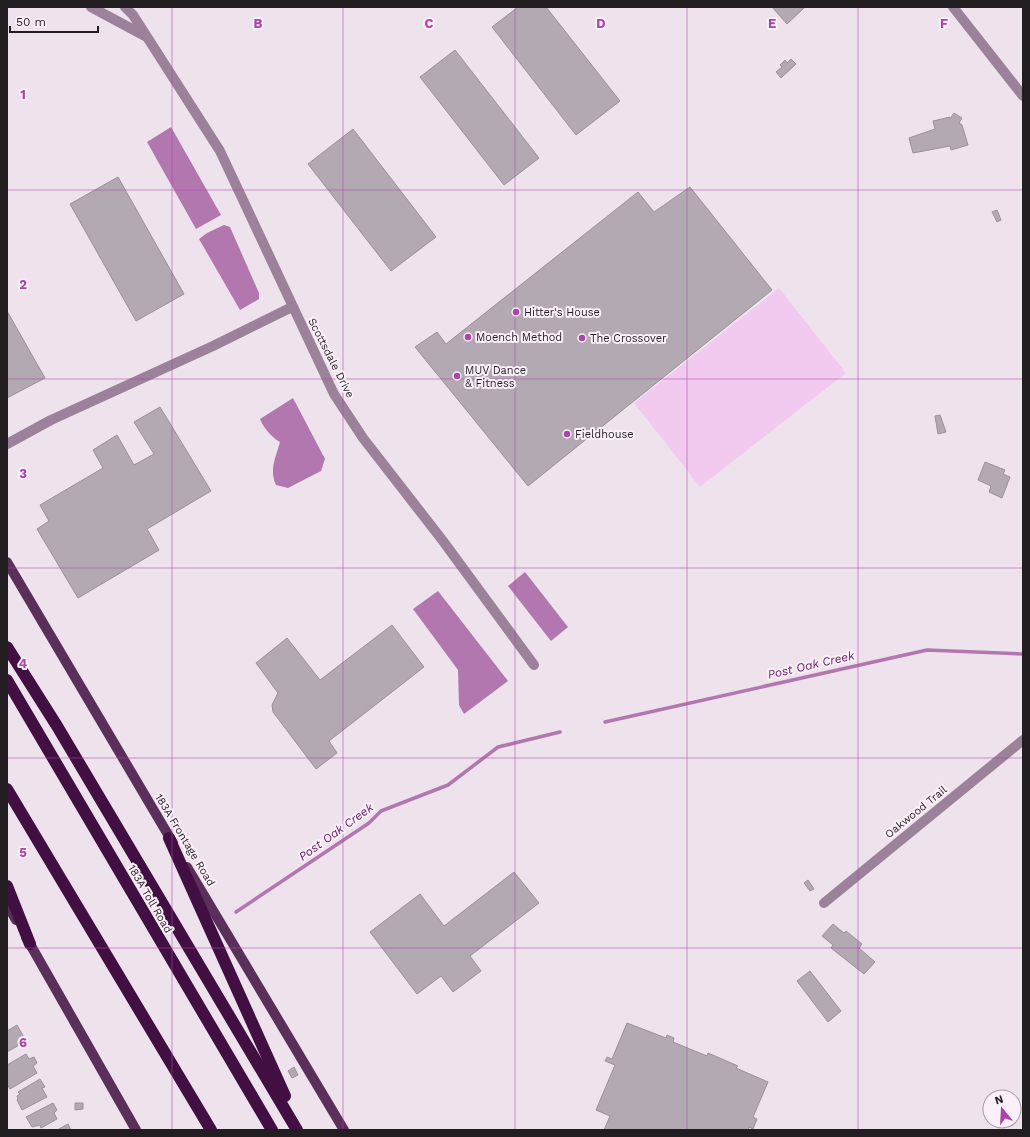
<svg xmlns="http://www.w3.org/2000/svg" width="1030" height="1137" viewBox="0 0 1030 1137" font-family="'Work Sans',sans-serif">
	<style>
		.green { fill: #f2caef }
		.water { fill: #b177ae }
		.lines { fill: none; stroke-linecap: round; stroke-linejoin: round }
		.stream { stroke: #b177ae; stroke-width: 3.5 }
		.building { fill: #b3a9b2; stroke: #9a9099 }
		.minor { stroke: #9b8199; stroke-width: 10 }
		.major { stroke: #5a2f59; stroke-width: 10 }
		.highway { stroke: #420f42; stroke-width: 12 }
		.grid { fill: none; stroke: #ab45a9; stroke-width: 1; stroke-opacity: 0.55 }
		.poi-dot { fill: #ab45a9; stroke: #fbf0fa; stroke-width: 1.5 }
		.labels { text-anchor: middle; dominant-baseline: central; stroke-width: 4; stroke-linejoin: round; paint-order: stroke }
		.poi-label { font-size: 11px; fill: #211d20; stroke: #fbf0fa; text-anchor: start }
		.street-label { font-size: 11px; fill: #211d20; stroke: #fbf0fa }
		.water-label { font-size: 12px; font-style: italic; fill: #60195f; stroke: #fbf0fa }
		.grid-label { font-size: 13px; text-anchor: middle; font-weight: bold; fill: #ab45a9; stroke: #fbf0fa; stroke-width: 4; stroke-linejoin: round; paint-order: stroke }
	</style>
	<rect width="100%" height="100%" fill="#eee3ed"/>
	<path class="green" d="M779,288l67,85 -146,114 -66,-84z"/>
	<g class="water">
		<path d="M171,127l50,88 -25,14 -49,-87z"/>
		<path d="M224,225l6,2 29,66v6l-19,11 -41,-71 8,-6z"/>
		<path d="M293,398l32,61 -4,12 -33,17 -12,-3c-7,-16 0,-28 4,-43 -8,-4 -17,-15 -20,-23z"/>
		<path d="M525,572l43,55 -17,14 -43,-55z"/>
		<path d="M438,591l70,90 -44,33 -5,-9 -1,-35 -45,-61z"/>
	</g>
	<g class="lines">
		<g class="stream">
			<path d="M605,722l322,-72 96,4"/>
			<path d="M236,912l133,-89 12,-12 67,-26 50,-38 62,-15"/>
		</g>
	</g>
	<g class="building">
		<path d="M518,7h28l74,94 -44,34 -84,-108z"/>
		<path d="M772,7h31l1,1 -17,16z"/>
		<path d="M455,50l84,108 -35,27 -84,-108z"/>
		<path d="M791,59l5,5 -15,14 -5,-6 6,-5 -2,-2 5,-5 2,3z"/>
		<path d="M954,113l8,5 -3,5 3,2 6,20 -17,5 -1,-4 -37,7 -4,-15 26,-9 -2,-8 17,-4v2z"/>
		<path d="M353,129l83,108 -45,34 -83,-107z"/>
		<path d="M118,177l66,117 -48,27 -66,-117z"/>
		<path d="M690,187l82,103 -244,196 -113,-139 22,-15 9,12 192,-152 16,20z"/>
		<path d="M997,210l4,10 -4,2 -5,-10z"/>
		<path d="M7,311l38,67 -38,20z"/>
		<path d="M160,407l51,84 -64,38 12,21 -81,48 -41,-69 12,-8 -9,-16 63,-37 -10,-18 24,-15 17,30 20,-11 -20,-32z"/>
		<path d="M940,415l6,17 -8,2 -3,-18z"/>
		<path d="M985,462l20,8 -2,4 7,3 -8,21 -13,-6 2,-6 -13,-6z"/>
		<path d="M392,625l32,42 -95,74 8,12 -21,16 -43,-57 -1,-7 6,-12 -22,-30 31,-25 33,42z"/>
		<path d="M514,872l25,31 -69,53 11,15 -28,21 -12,-16 -24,18 -47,-62 50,-38 24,32z"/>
		<path d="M808,880l6,9 -4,2 -6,-8z"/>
		<path d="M833,924l11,9 2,-2 16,13 -3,4 16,14 -11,12 -33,-26 2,-3 -11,-9z"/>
		<path d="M810,971l31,40 -13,11 -31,-41z"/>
		<path d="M627,1023l39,15 1,-3 7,3 -1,4 34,14 1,-3 30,13 -2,2 32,14 -15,35 4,2 -4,10 -4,-2 -1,3h-144l6,-14 -14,-6 19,-45 -10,-4 2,-4 5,2z"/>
		<path d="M17,1025l9,16 -19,11v-21z"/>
		<path d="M26,1054l3,5 5,-2 3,6 -4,3 4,7 -27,16 -3,-5v-19z"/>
		<path d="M294,1067l4,8 -6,3 -4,-7z"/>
		<path d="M40,1079l5,8 -3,1 5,9 -25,13 -5,-10 1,-1 -1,-3 3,-2 -2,-2z"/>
		<path d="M53,1103l4,7 -3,3 3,6 -16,9 -1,-3 -8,2 -6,-10z"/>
		<path d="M75,1103h8v6l-8,1z"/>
		<path d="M68,1124l3,6h-14z"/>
	</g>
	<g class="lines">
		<g class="minor">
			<path d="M91,7l54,29"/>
			<path d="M125,7l8,8 87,136 114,243 29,44 80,103 91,124"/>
			<path d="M953,7l70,89"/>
			<path d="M7,444l44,-24 162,-74 79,-39"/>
			<path d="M824,903l199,-163"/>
		</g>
		<g class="major">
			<path d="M7,562l166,281"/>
			<path d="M187,867l157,263"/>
			<path d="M7,904l9,16"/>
			<path d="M26,937l110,193"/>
		</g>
		<g class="highway">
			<path d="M7,647l50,79 240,404"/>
			<path d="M7,680l265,450"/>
			<path d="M7,789l204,341"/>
			<path d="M169,838l116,258"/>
			<path d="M7,886l23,58"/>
		</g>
	</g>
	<path class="grid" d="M172,7v1123M343,7v1123M515,7v1123M687,7v1123M858,7v1123M7,190h1016M7,379h1016M7,568h1016M7,758h1016M7,948h1016"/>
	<g class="poi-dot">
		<circle cx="516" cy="312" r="4"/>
		<circle cx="468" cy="337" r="4"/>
		<circle cx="582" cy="338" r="4"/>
		<circle cx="457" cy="376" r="4"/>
		<circle cx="567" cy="434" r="4"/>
	</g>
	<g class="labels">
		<g class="poi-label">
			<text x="524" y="312">Hitter's House</text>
			<text x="476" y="337">Moench Method</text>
			<text x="590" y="338">The Crossover</text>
			<text x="465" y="370">MUV Dance<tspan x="465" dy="13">&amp; Fitness</tspan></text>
			<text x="575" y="434">Fieldhouse</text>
		</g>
		<g class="street-label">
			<text transform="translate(331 358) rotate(63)">Scottsdale Drive</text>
			<text transform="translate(916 812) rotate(-39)">Oakwood Trail</text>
			<text transform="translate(185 840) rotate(59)">183A Frontage Road</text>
			<text transform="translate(150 899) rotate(60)">183A Toll Road</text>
		</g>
		<g class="water-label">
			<text transform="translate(811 665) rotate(-13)">Post Oak Creek</text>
			<text transform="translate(336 832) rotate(-36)">Post Oak Creek</text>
		</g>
	</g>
	<g class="grid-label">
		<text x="258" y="28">B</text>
		<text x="429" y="28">C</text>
		<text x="601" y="28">D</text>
		<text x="772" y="28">E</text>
		<text x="944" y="28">F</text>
		<text x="23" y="99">1</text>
		<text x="23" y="289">2</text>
		<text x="23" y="478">3</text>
		<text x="23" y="668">4</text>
		<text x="23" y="857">5</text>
		<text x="23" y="1047">6</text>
	</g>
	<rect width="1030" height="1137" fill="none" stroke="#211d20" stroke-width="16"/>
	<g transform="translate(1002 1109) rotate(342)"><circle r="19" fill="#fbf0fa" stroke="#a49ca3"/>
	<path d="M0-3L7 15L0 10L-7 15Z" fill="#ab45a9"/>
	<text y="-6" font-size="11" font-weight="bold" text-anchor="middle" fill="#211d20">N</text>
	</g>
	<path d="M10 26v6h88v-6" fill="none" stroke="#211d20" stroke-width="2"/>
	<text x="16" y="26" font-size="12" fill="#211d20" stroke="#fbf0fa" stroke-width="3" paint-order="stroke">50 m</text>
</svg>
